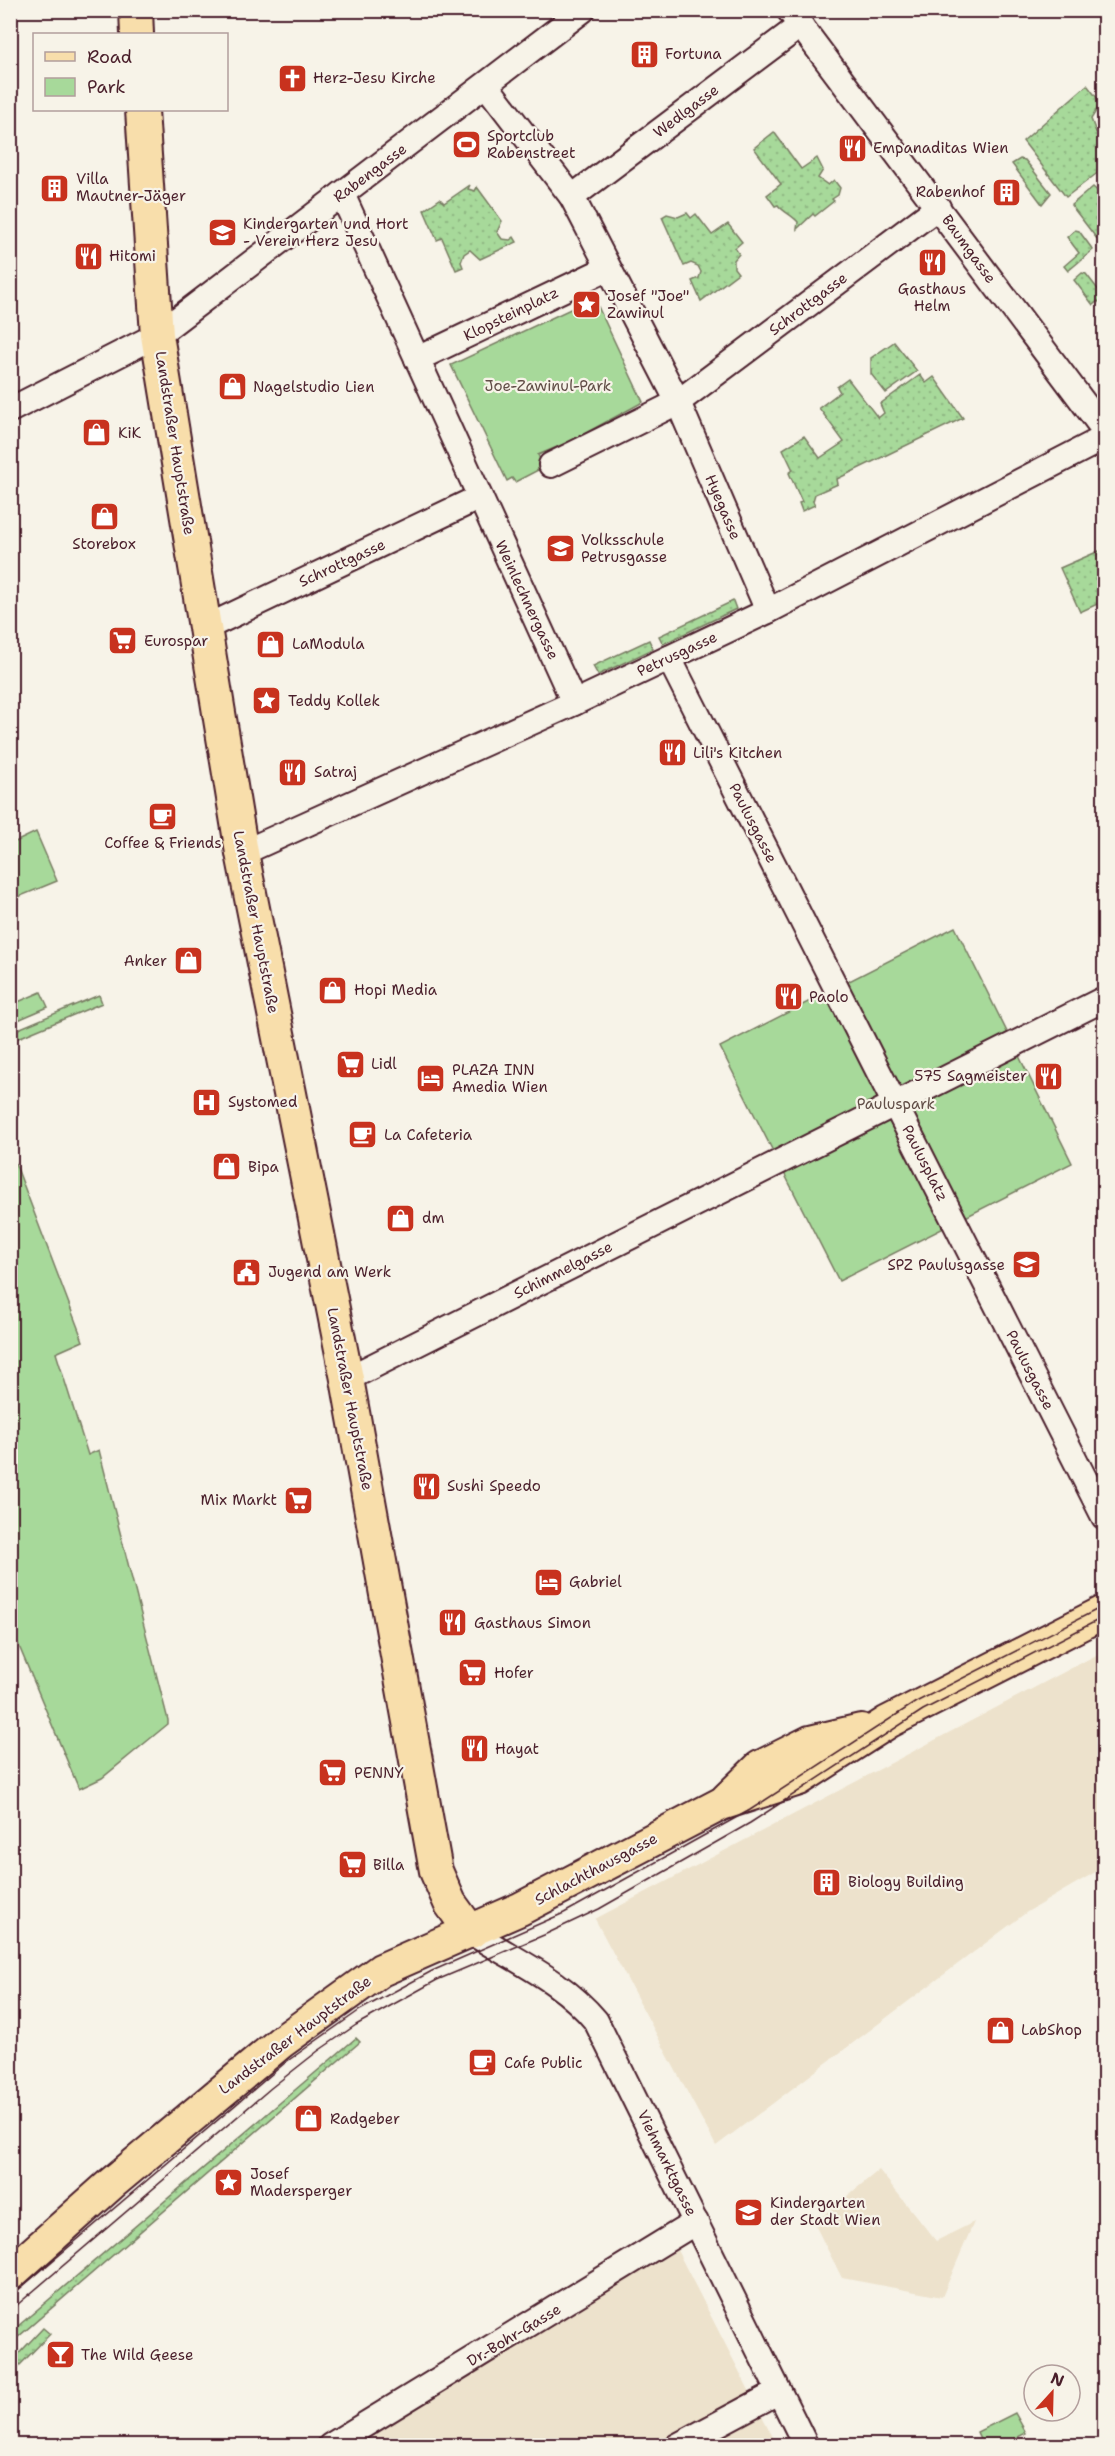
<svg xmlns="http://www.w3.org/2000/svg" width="1115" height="2456" viewBox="0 0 1115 2456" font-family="'Shantell Sans',sans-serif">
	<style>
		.built { fill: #ede2cc }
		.grass { fill: url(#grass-dots); stroke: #787c62; stroke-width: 1.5 }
		.park { fill: #a7d99a; stroke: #787c62; stroke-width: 1.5 }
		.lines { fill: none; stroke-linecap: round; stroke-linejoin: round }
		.minor-casing { stroke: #4a1f2b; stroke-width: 28 }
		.major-casing { stroke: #4a1f2b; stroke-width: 36 }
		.minor { stroke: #f7f3e8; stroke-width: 24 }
		.major { stroke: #f8deab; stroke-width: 32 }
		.tram { stroke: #4a1f2b; stroke-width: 1.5 }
		.labels { text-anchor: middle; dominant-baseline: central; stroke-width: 4.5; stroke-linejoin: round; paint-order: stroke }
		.poi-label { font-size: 15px; fill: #4a1f2b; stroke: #f7f3e8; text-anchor: start }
		.street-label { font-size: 15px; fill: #4a1f2b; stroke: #f7f3e8 }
		.park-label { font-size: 15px; fill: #614e47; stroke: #f7f3e8 }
	</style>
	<defs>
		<pattern id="grass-dots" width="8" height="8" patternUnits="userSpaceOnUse" patternTransform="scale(1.5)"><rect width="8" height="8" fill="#a7d99a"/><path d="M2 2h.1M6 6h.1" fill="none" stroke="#91ba85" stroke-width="1.8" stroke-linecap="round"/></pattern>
	</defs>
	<rect width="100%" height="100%" fill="#f7f3e8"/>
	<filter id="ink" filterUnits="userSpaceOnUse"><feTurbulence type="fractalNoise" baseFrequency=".0167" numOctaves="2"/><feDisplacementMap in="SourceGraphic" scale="12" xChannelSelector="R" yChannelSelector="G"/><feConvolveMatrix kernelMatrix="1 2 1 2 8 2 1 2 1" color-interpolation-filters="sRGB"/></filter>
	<g filter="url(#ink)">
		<g class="built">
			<path d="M1104,1651v216l-77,45 -311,234 -121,-227z"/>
			<path d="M879,2170l57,71 38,-19 -32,75 -100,-19 -28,-55z"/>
			<path d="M677,2250l100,195 -427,1z"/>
		</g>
		<g class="grass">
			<path d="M1087,85l14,18 -10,16 5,13 8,2v34l-38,29 -43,-56z"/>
			<path d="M774,132l27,37 16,-11 6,12 -5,8 10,7 6,-5 6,8 -2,7 -6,4 2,2 -19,15 -2,-2 -16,15 1,-7c-7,-8 -15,-10 -20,-17l-3,1 -8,-11 14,-11 -27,-36z"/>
			<path d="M1020,159l5,1 26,33 -9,11 -30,-40z"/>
			<path d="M470,185l-2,4 7,2 2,-4 25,34 -5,11 5,7 8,1 4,-3 3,5 -37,17 -10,-9 -6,4 -3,8 2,5 -7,3 -14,-32 -5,2 -13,-30 16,-11 4,4z"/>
			<path d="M1093,187l11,10v15l-7,6 7,10v20l-33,-43z"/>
			<path d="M687,213l4,5 5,-4 16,21 16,-11 14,18 -7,6 4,6 -5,6v8l4,5 -37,28 -9,-20 7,-3 2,-6 -3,-6 -7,-3 -7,3 -22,-49 5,-3 11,3z"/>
			<path d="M1075,230l4,1 14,19 -25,21 -4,-5 15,-13 -12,-16z"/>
			<path d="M1082,273l4,1 18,23 -4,6 -2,-2 -5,4 -19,-25z"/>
			<path d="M894,342l23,29 -31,22 -15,-19v-16z"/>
			<path d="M920,375l6,8 8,-6 29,41 -126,61 1,5 -23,10 -2,7 2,4 -13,6 -3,-8 3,-1 -13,-29 4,-3 -10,-21 21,-13 16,22 24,-16 -25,-34 21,-16 -3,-5 11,-8 30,39 6,-5 -4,-9z"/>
			<path d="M1099,551l5,7v43l-24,11 -20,-44z"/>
			<path d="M733,601l3,8 -73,35 -4,-8z"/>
			<path d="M649,640l4,9 -55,26 -5,-9z"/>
			<path d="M356,2038l4,4 -349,301v-11z"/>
			<path d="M43,2328l7,6 -32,33h-5l-2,-5z"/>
		</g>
		<g class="park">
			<path d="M594,298l49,104 -74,40 -31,13 6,12 -29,15 -3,-4 -5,3 -56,-116z"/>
			<path d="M36,832l21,49 -46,19v-56z"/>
			<path d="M955,927l117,236 -233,118 -119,-234z"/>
			<path d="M41,992l7,15 -37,16v-18z"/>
			<path d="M99,995l3,8 -91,38v-9z"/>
			<path d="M11,1152l72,189 -27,12 32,102 11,-5 69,270v4l-66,54 -23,11 -68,-162z"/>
			<path d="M1015,2413l11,20 -24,12h-19l-6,-13z"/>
		</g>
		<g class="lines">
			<defs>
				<g id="minor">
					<path d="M789,10l315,420"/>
					<path d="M486,85l86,112 106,205 90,209"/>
					<path d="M342,194l232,509"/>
					<path d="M572,197l229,-172"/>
					<path d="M417,359l191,-91"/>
					<path d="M10,410l147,-75 426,-325"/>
					<path d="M551,465l127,-63 260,-195"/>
					<path d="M205,628l275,-131"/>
					<path d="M669,658l435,859"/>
					<path d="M242,853l332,-150 194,-92 336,-173"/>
					<path d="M347,1379l757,-380"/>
					<path d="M471,1932c44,29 90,47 125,89l210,425"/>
					<path d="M330,2446l366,-224"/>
					<path d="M677,2446l101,-54"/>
				</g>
				<g id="major">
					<path d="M136,10l1,24"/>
					<path d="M142,110l15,225 85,518 105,526 89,492 14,32 21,29"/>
					<path d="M727,1799l33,-32 50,-25 51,-12"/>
					<path d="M10,2274l101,-90 170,-142 100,-72 139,-61 201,-105 78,-25 89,-57 216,-110"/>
				</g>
			</defs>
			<use href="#minor" class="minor-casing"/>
			<use href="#major" class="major-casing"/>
			<use href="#minor" class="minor"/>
			<use href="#major" class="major"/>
			<g class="tram">
				<path d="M10,2297l276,-235 74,-52 72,-39 132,-58 186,-103 166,-108 188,-96"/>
				<path d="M10,2311l261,-223 47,-37 38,-26 81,-45 107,-45 55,-26 151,-86 173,-113 181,-93"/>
			</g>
		</g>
	</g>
	<defs>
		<symbol id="building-square" viewBox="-11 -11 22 22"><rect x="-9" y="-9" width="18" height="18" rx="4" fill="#c8321e" stroke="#f7f3e8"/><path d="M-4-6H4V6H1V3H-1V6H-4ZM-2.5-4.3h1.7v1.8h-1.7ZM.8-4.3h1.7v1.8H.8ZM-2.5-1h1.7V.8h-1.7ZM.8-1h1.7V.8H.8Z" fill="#fff"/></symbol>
		<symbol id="church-square" viewBox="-11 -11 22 22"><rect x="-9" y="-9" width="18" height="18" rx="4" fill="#c8321e" stroke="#f7f3e8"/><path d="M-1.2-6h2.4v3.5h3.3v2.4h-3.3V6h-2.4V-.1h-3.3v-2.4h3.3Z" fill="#fff"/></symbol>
		<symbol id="stadium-square" viewBox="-11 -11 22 22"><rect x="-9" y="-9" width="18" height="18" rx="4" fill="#c8321e" stroke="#f7f3e8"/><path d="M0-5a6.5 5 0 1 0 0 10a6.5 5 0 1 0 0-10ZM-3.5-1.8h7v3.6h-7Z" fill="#fff"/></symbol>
		<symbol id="restaurant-square" viewBox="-11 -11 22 22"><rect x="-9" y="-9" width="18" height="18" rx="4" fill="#c8321e" stroke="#f7f3e8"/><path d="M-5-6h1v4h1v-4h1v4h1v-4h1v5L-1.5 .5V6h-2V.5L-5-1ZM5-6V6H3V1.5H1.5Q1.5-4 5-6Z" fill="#fff"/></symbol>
		<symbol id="school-square" viewBox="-11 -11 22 22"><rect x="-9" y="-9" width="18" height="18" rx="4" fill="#c8321e" stroke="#f7f3e8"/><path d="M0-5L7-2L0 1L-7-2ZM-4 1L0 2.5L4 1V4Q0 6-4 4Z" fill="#fff"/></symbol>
		<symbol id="sight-square" viewBox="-11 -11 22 22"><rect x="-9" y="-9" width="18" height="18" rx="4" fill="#c8321e" stroke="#f7f3e8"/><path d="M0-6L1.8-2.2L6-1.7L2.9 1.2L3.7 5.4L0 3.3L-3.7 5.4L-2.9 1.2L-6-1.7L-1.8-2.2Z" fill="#fff"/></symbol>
		<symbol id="shop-square" viewBox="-11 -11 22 22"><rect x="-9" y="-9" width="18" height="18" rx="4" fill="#c8321e" stroke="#f7f3e8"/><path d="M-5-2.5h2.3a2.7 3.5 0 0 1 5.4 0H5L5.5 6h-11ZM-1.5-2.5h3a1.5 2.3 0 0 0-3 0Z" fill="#fff"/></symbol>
		<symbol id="supermarket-square" viewBox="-11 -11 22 22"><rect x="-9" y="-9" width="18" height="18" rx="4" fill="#c8321e" stroke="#f7f3e8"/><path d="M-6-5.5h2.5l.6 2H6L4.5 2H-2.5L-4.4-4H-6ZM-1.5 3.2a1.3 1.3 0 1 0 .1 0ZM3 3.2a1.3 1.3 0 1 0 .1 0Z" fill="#fff"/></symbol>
		<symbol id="cafe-square" viewBox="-11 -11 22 22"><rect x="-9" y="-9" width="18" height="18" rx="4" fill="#c8321e" stroke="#f7f3e8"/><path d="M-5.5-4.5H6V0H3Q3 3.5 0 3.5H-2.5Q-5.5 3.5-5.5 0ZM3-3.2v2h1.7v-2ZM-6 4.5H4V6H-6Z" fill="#fff"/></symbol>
		<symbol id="hotel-square" viewBox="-11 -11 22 22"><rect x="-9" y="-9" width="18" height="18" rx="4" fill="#c8321e" stroke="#f7f3e8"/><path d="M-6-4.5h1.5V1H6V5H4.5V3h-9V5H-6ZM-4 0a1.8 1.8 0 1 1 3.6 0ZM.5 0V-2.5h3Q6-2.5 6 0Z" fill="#fff"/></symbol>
		<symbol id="hospital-square" viewBox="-11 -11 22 22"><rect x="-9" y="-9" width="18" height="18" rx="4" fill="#c8321e" stroke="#f7f3e8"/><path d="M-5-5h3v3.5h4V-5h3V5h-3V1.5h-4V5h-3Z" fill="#fff"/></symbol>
		<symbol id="civic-square" viewBox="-11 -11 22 22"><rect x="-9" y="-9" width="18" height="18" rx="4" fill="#c8321e" stroke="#f7f3e8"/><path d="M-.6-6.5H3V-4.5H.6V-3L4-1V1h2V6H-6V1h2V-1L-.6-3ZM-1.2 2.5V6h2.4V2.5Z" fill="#fff"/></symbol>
		<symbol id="bar-square" viewBox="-11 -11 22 22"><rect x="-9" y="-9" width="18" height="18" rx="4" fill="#c8321e" stroke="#f7f3e8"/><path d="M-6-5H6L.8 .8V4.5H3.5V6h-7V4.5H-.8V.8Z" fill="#fff"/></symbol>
	</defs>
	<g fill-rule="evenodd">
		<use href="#building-square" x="628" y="38" width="33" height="33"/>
		<use href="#church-square" x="276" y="62" width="33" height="33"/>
		<use href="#stadium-square" x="450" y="128" width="33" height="33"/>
		<use href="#restaurant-square" x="836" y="132" width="33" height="33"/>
		<use href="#building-square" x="38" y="172" width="33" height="33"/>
		<use href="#building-square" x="990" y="176" width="33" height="33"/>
		<use href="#school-square" x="206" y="216" width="33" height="33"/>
		<use href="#restaurant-square" x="72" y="240" width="33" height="33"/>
		<use href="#restaurant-square" x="916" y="246" width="33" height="33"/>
		<use href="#sight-square" x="570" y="288" width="33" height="33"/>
		<use href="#shop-square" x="216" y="370" width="33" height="33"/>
		<use href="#shop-square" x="80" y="416" width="33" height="33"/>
		<use href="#shop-square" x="88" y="500" width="33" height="33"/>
		<use href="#school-square" x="544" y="532" width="33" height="33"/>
		<use href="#supermarket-square" x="106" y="624" width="33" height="33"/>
		<use href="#shop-square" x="254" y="628" width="33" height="33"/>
		<use href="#sight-square" x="250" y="684" width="33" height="33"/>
		<use href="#restaurant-square" x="656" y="736" width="33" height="33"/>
		<use href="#restaurant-square" x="276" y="756" width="33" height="33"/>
		<use href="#cafe-square" x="146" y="800" width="33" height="33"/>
		<use href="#shop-square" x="172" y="944" width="33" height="33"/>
		<use href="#shop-square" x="316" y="974" width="33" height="33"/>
		<use href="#restaurant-square" x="772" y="980" width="33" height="33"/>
		<use href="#supermarket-square" x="334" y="1048" width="33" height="33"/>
		<use href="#restaurant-square" x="1032" y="1060" width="33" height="33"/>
		<use href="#hotel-square" x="414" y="1062" width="33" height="33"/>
		<use href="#hospital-square" x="190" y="1086" width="33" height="33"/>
		<use href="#cafe-square" x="346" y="1118" width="33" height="33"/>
		<use href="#shop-square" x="210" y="1150" width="33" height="33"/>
		<use href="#shop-square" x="384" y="1202" width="33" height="33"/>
		<use href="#school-square" x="1010" y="1248" width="33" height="33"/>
		<use href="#civic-square" x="230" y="1256" width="33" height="33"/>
		<use href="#restaurant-square" x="410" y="1470" width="33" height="33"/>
		<use href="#supermarket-square" x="282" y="1484" width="33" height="33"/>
		<use href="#hotel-square" x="532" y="1566" width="33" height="33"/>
		<use href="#restaurant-square" x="436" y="1606" width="33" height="33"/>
		<use href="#supermarket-square" x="456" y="1656" width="33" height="33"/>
		<use href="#restaurant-square" x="458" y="1732" width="33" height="33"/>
		<use href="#supermarket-square" x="316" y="1756" width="33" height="33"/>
		<use href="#supermarket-square" x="336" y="1848" width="33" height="33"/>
		<use href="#building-square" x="810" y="1866" width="33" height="33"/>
		<use href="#shop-square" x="984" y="2014" width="33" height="33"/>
		<use href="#cafe-square" x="466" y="2046" width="33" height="33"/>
		<use href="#shop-square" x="292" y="2102" width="33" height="33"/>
		<use href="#sight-square" x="212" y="2166" width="33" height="33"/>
		<use href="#school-square" x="732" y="2196" width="33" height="33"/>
		<use href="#bar-square" x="44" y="2338" width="33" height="33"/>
	</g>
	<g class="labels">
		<g class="poi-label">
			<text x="665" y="54">Fortuna</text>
			<text x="313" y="78">Herz-Jesu Kirche</text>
			<text x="487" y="136">Sportclub<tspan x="487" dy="17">Rabenstreet</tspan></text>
			<text x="873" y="148">Empanaditas Wien</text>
			<text x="76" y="179">Villa<tspan x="76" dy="17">Mautner-Jäger</tspan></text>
			<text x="985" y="192" text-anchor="end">Rabenhof</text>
			<text x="243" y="224">Kindergarten und Hort<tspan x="243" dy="17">- Verein Herz Jesu</tspan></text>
			<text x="109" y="256">Hitomi</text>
			<text x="932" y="289" text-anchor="middle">Gasthaus<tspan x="932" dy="17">Helm</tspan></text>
			<text x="607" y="296">Josef "Joe"<tspan x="607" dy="17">Zawinul</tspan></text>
			<text x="253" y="387">Nagelstudio Lien</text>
			<text x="118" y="433">KiK</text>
			<text x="581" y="540">Volksschule<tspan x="581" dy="17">Petrusgasse</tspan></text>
			<text x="104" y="544" text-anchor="middle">Storebox</text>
			<text x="144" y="641">Eurospar</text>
			<text x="292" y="644">LaModula</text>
			<text x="288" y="701">Teddy Kollek</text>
			<text x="693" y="753">Lili's Kitchen</text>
			<text x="314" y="772">Satraj</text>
			<text x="163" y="843" text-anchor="middle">Coffee &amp; Friends</text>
			<text x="167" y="961" text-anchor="end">Anker</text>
			<text x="354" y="990">Hopi Media</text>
			<text x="809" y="997">Paolo</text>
			<text x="371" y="1064">Lidl</text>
			<text x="452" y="1070">PLAZA INN<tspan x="452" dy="17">Amedia Wien</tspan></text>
			<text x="1027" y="1076" text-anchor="end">575 Sagmeister</text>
			<text x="228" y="1102">Systomed</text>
			<text x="384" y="1135">La Cafeteria</text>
			<text x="248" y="1167">Bipa</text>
			<text x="422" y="1218">dm</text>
			<text x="1005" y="1265" text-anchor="end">SPZ Paulusgasse</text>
			<text x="268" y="1272">Jugend am Werk</text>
			<text x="447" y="1486">Sushi Speedo</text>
			<text x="277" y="1500" text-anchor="end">Mix Markt</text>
			<text x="569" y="1582">Gabriel</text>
			<text x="474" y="1623">Gasthaus Simon</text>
			<text x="494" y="1673">Hofer</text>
			<text x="495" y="1749">Hayat</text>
			<text x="354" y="1773">PENNY</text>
			<text x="373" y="1865">Billa</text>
			<text x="848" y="1882">Biology Building</text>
			<text x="1021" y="2030">LabShop</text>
			<text x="504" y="2063">Cafe Public</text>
			<text x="330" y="2119">Radgeber</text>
			<text x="250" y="2174">Josef<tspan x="250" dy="17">Madersperger</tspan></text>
			<text x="770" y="2203">Kindergarten<tspan x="770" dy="17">der Stadt Wien</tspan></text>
			<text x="81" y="2355">The Wild Geese</text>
		</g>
		<g class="street-label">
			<text transform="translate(686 111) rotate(-37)">Wedlgasse</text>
			<text transform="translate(370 173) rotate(-37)">Rabengasse</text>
			<text transform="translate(969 249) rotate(54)">Baumgasse</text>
			<text transform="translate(808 304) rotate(-37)">Schrottgasse</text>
			<text transform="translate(511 314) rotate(-26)">Klopsteinplatz</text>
			<text transform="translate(175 443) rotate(81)">Landstraßer Hauptstraße</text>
			<text transform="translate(723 507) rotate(67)">Hyegasse</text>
			<text transform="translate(342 563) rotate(-25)">Schrottgasse</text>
			<text transform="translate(527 600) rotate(65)">Weinlechnergasse</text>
			<text transform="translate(677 654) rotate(-25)">Petrusgasse</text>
			<text transform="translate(753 823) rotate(63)">Paulusgasse</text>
			<text transform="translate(256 922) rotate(79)">Landstraßer Hauptstraße</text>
			<text transform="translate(925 1163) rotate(63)">Paulusplatz</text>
			<text transform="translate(563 1270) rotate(-27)">Schimmelgasse</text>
			<text transform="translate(1030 1370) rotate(63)">Paulusgasse</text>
			<text transform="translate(350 1399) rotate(79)">Landstraßer Hauptstraße</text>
			<text transform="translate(596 1869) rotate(-28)">Schlachthausgasse</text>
			<text transform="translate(295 2035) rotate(-37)">Landstraßer Hauptstraße</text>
			<text transform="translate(667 2163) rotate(64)">Viehmarktgasse</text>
			<text transform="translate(514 2335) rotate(-31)">Dr.-Bohr-Gasse</text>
		</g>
		<g class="park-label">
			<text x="548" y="386">Joe-Zawinul-Park</text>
			<text x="896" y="1104">Pauluspark</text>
		</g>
	</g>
	<rect width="1115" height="2456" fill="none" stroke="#f7f3e8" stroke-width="36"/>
	<rect x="18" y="18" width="1079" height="2420" fill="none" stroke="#4a1f2b" stroke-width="2" filter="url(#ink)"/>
	<rect x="33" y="33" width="195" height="78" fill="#f7f3e8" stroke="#b29e9c" stroke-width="1.5"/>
	<rect x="45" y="52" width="30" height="9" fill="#f8deab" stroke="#b29e9c" stroke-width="1.5"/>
	<text x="87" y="63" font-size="18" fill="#4a1f2b">Road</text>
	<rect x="45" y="78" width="30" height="18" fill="#a7d99a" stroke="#b29e9c" stroke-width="1.5"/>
	<text x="87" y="93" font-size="18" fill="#4a1f2b">Park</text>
	<g transform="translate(1052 2393) rotate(22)"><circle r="28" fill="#f7f3e8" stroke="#b29e9c" stroke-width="1.5"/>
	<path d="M0-4.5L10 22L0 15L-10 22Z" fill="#c8321e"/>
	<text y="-9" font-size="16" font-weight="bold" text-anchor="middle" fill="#4a1f2b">N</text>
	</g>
</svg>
